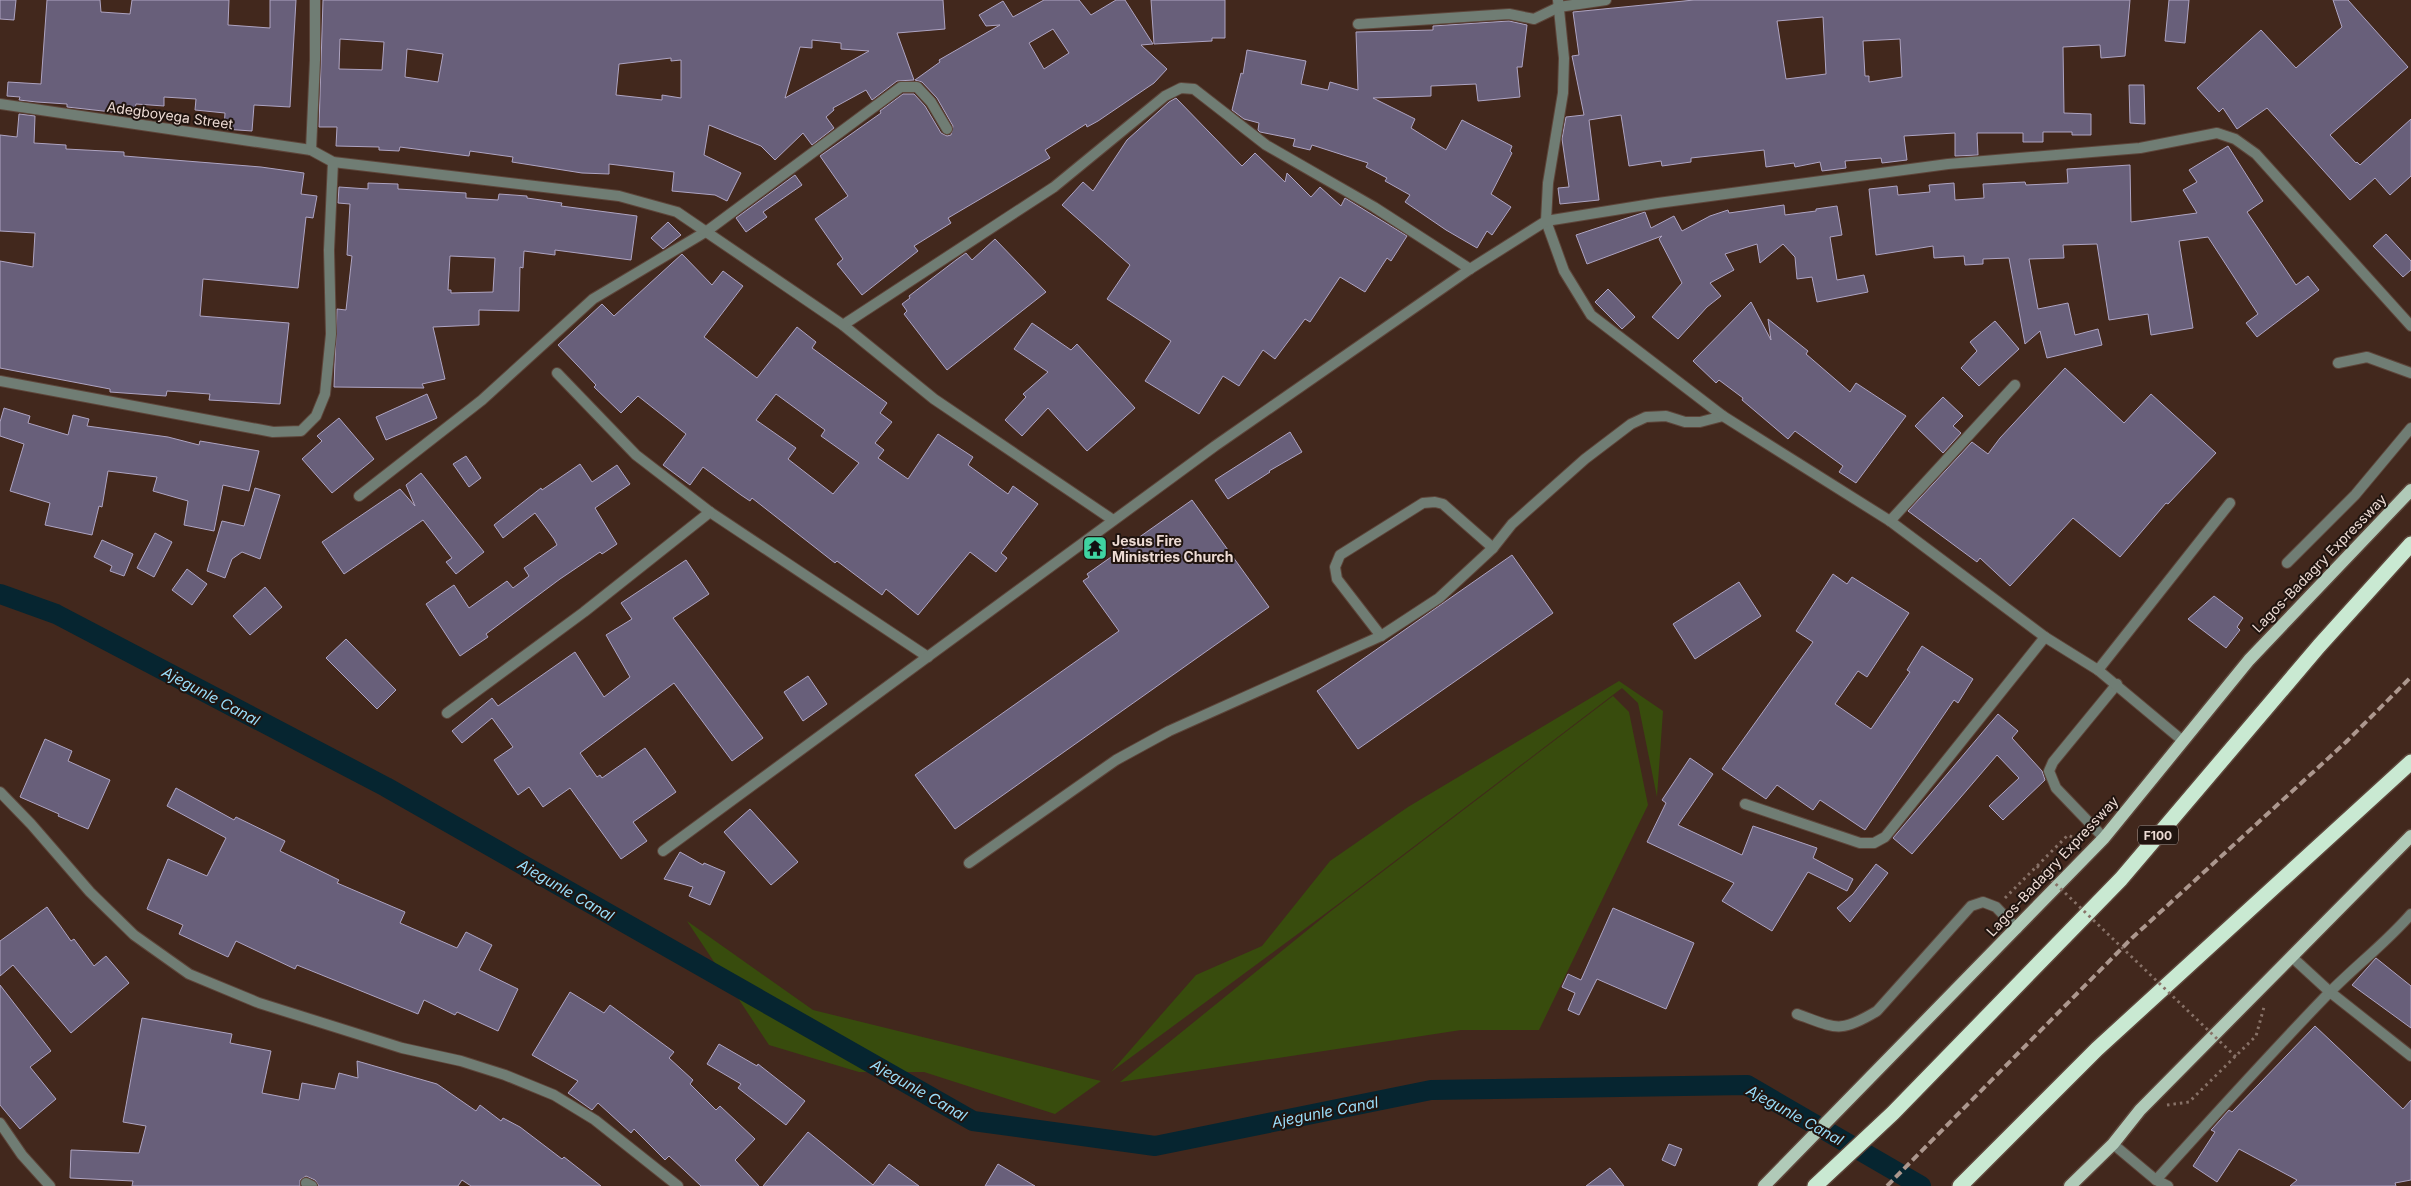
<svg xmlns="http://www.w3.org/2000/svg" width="2411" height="1186" viewBox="0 0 2411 1186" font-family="Inter,sans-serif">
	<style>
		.green { fill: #384c0d }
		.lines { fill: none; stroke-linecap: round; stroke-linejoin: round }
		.canal { stroke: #062530; stroke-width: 20 }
		.building { fill: #685f7a; stroke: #aea4c2; fill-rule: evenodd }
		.service-casing { stroke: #5d453a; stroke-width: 12 }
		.minor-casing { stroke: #5d453a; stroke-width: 12 }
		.tertiary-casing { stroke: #5d453a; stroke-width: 12 }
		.primary-casing { stroke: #5d453a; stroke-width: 15 }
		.motorway-casing { stroke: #5d453a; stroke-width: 18 }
		.path { stroke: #887268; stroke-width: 3; stroke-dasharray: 2.5 4; stroke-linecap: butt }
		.service { stroke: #707d74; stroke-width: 10 }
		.minor { stroke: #707d74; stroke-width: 10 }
		.tertiary { stroke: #707d74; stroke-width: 10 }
		.primary { stroke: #b0cab8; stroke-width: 12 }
		.motorway { stroke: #c9e9d2; stroke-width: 15 }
		.rail { stroke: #ac978e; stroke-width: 4; stroke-dasharray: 8 4; stroke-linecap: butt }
		.path-bridge { stroke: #887268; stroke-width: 3; stroke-dasharray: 2.5 4; stroke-linecap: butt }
		.labels { text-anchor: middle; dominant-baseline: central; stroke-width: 4; stroke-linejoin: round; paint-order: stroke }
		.shield { fill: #20140f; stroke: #b09f99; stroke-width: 1 }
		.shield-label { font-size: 12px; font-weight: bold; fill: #eddbd4 }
		.street-label { font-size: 14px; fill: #eddbd4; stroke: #20140f }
		.poi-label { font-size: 14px; font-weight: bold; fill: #eddbd4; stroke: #20140f; text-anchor: start }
		.water-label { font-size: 15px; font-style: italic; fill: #99ddfa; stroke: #20140f }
	</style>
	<rect width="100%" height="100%" fill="#42281d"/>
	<g class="green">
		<path d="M1619,681l44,30 -6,86 -19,-94 -16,-15 -281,214 -230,170 85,-97 66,-29 68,-85 78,-54z"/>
		<path d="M1613,696l16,16 19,93 -109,225h-78l-341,52 211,-171z"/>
		<path d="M687,921l126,89 288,71 -46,33 -131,-42h-65l-90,-27z"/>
	</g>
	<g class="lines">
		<path class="canal" d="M0,594l56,20 330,173 587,334 182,25 276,-56 316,-5 174,101"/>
	</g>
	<g class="building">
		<path d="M0,0h16l-2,20 -14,-1z"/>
		<path d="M47,0h53l1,12 29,2 2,-14h97l-1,25 42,3v-28h26l-6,107 -36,-2 -2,26 -28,-2 1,-16 -30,-3 1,-11 -32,-2v9l-28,-2 -1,5 -14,-1v5l-54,-6v-3l-30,-2 -18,-2 1,-3 -13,-1 1,-14 33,2z"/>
		<path d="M323,0h620l2,29 -48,4 17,47 -17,1 -25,19 -6,-10 -33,18 1,2 -8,7 8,11 -22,17 -9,-12 -28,27 -14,-14 -52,-21 -5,30 37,18 -14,28 -12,-6 -43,-4 2,-19 -65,-8v10l-27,-1 -70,-11 1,-5 -43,-6 -1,5 -69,-9 -1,4 -20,-1v-3l-43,-1 1,-19h-18zM340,39l44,3 -2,28 -43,-1zM812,40l29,3v6l28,2 -84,47 15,-51 12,1zM407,49l36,5 -5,28 -33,-5zM671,58v3l10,-1v38l-19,-3v5l-46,-5 3,-31z"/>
		<path d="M1044,0h35l12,15 25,-15h9l28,44 -12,1 26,24 -13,14 -56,38 -11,6 -1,-3 -41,26 5,8 -102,60 3,5 -37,23 4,5 -56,44 -25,-31 6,-5 -28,-40 33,-23 -28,-40 61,-43 -1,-2 23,-17h11l11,12 16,27 6,3 4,-1 2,-9 -16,-28 -15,-16 -7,-2 25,-18 -1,-2 61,-35 -14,1 -7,-11 24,-14 10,16zM1053,29l16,24 -25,16 -15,-26z"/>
		<path d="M1151,0h74v38h-13v3l-58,3z"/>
		<path d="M1694,0h436l-5,56 -24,2 -1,-13 -37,2 1,66 27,1v21h-19v-3h-29v10h-20v-9h-46l1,22 -23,1v-23l-51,3 3,24 -25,3 -1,-5 -36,3 1,7 -24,3 -2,-9 -25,5 -1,-4 -28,4 -2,-17 -73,8v4l-29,4 -1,-5 -32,5 -8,-51 -32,5 10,80 -39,4 -2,-16 11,-1 -7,-48 4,-22 18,-2 -12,-59 7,-1 -6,-43zM1823,17l3,57 -40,5 -9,-58zM1900,39l2,38 -33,5v-6h-4l-2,-35z"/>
		<path d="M2169,0h20l-4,43 -20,-2z"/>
		<path d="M2333,0h15l60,67 -78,68 26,28 1,-1 3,3 51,-46v57l-21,19 -15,-17 -25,22 -83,-92 -30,21 -14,-21 -4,4 -22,-24 64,-58 35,38 46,-41z"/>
		<path d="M1509,21l18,4 -5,42h-5l3,30 -42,4 -2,-17 -45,2v10l-58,2 42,21 -4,9 35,22 16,-30 50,26 -2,5 2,2 -21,41 20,13 -19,28 -5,-4 -10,17 -31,-18 -41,-28 5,-7 -25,-14 2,-3 -21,-11 2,-4 -56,-18 -2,5 -17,-4 2,-7 -35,-7 -2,-2 1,-7 -15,-4 -12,-9 9,-37 2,1 4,-24 59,11 -5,23 27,6 2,-8 28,8 -2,-58 77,-2v-4z"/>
		<path d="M2129,85h15l1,39 -15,-1z"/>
		<path d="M1176,98l66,68 13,-13 30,29 2,-9 24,24 9,-10 21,19 4,-8 62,38 -16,25 -4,-3 -22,34 -25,-15 -30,45 -5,-3 -30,40 -12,-9 -24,36 -16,-10 -24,38 -54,-33 26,-40 -64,-42 23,-34 -68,-60 21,-23 10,9 34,-51 42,-38z"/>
		<path d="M19,114l16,2 -1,27 32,2v4l58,3v4l137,11 43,6 -3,21 16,2 -4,22 -7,-1 -8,71 -95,-9 -3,37 89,7 -9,81 -71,-4 1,-6 -43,-3 -1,5 -56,-4v-3l-110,-21v-107l33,6 2,-34 -35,-2v-96l17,2z"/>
		<path d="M2228,146l35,55 -16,11 49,73 12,-9 11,14 -62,47 -11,-14 12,-9 -50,-77 -29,4 14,87 -42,7 -3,-21 -39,6 -12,-76 -34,1 1,13 -35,1 9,50 30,-6 7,32 23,-6 4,16 -55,13 -7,-27 -15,13 -16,-86 -26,1v5l-18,1 -1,-9 -30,2 -1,-12 -57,9 -7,-66 28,-3 1,9 32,-3 -1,-7 25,-2 1,17 29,-2 -1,-14 42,-2 1,3 42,-2 -1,-14 63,-4 1,57 66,-9 -14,-23 14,-8 -8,-12z"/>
		<path d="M795,175l7,10 -39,27 4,5 -21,15 -10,-14z"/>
		<path d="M368,183l30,1v5l68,4v5l32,2 1,-6 28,2v2l35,5 -1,3 76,10 -6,44 -76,-10v5l-31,-4 -1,17 -3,-1 -1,44 -40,-1v15l-46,2 12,52 -23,5 2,4 -90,-1 3,-78 9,1 6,-54 -5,-1 3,-51 -12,-1 1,-16 29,2zM450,256l45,2 -2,34 -42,1v-3h-3z"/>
		<path d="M1784,205l1,10 31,-4v-2l21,-3 5,29 -12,2 7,43 27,-5 4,17 -51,10 -5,-25 -15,2 -2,-22 -12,-13 -23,19 -3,-19 -32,10 9,16 -24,13 11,13 -14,11 -29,32 -26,-22 30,-34 -23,-44 3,-3 -75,28 -11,-29 69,-23 6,16 23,-12 8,15 28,-15 18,-6 1,3z"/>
		<path d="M668,222l13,13 -18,14 -12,-11z"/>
		<path d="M2386,234l25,27v9l-8,7 -30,-31z"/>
		<path d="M995,239l51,53 -99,78 -43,-56 3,-3 -5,-7 8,-6 -1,-2 47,-36 10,-7 6,7z"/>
		<path d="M682,254l30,31 11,-14 20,15 -39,51 53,41 40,-51 19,15 -4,6 75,55 -7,10 12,9 -17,21 9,7 -6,8 30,21 30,-45 35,23 -5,8 40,29 5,-8 25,18 -37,49 6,5 -11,14 -26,-20 -52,63 -32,-26 -4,6 -45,-34 -2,2 -83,-65 -2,3 -9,-6 -38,-28 -13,18 -27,-20 23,-31 -48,-38 -17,17 -27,-26 2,-2 -38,-40 44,-41 12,12zM776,394l49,36 -4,6 38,27 -26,31 -45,-35 8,-11 -40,-28z"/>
		<path d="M1608,289l27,28 -13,12 -27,-27z"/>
		<path d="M1751,302l20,38 -3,-21 40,32 -2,3 44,38 6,-9 50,33 -50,67 -17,-11 4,-6 -48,-35 -7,8 -46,-39 1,-2 -24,-18 -3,3 -23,-22z"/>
		<path d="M1995,321l24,28 -40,37 -18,-18 16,-17 -7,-9z"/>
		<path d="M1032,323l39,27 6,-6 58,64 -48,43 -39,-43 -26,28 -17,-16 21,-23 -3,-3 25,-22 -34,-23z"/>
		<path d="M2065,368l59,55 27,-29 65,59 -48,51 -2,-1 -46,54 -47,-39 -63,68 -30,-28 -3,4 -69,-51 64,-69 16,12 12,-16z"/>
		<path d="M427,394l10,24 -51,22 -10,-23z"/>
		<path d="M1943,397l20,19 -10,10 8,7 -18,20 -28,-27z"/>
		<path d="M4,408l26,8 -2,7 40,12 5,-20 16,4 -2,7 81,11 31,8 1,-4 59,10 -10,40 -26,-6 -9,46 -30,-6 4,-24 -35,-10 4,-14 -49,-6 -6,36 -3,-1 -7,29 -47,-10 5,-22 -40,-12 14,-47 -24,-8v-14z"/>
		<path d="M339,418l35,41 -42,34 -30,-34 20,-18 -5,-5z"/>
		<path d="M1290,432l12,20 -33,19 1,1 -42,27 -13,-19z"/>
		<path d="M466,456l15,22 -12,9 -16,-23z"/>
		<path d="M580,464l12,18 25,-17 13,19 -35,24 22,36 -15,10 -2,-2 -40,27 -74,55 2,3 -28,19 -34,-52 28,-19 15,23 38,-27 6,7 16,-12 -5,-8 33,-23 -3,-6 -19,-26 -32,25 -9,-13 47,-37 1,2z"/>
		<path d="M421,473l63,79 -28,22 -10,-12 6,-4 -29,-38 -79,54 -22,-32 78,-53 15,17 -9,-21z"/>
		<path d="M255,488l25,7 -20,64 -18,-7 -10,7 -7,19 -18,-7 15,-50 22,5z"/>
		<path d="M1192,500l77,107 -314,222 -40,-54 204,-144 -36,-50 6,-4 -2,-3z"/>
		<path d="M155,533l17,9 -18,35 -17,-9z"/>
		<path d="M102,540l31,14 -9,22 -14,-5 2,-5 -18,-9z"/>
		<path d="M1512,555l41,58 -195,136 -41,-58z"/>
		<path d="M686,560l23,34 -36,24 90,120 -31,23 -58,-78 -94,70 17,24 3,-2 2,3 43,-30 31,44 -43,30 14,19 -26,18 -51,-71 -27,19 -14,-20 -11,8 -24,-35 19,-13 -21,-29 -30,25 -10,-12 40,-33 6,8 77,-54 29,45 26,-20 -24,-42 26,-16 -11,-16z"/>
		<path d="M187,569l20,15 -15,21 -20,-15z"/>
		<path d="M1833,574l14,10 5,-7 57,36 -42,64 -9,-6 -23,33 36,25 39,-57 -3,-2 15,-24 51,33 -15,24 -4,-3 -89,130 -45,-30 -7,10 -36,-25 -11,14 -44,-30 91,-127 -17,-11z"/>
		<path d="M1739,582l22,34 -66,43 -22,-35z"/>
		<path d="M265,587l17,20 -32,28 -17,-19z"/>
		<path d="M2214,596l29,22 -6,9 3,3 -14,18 -38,-29z"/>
		<path d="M346,639l50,51 -19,19 -51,-51z"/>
		<path d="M808,676l19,28 -24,17 -19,-29z"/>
		<path d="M1998,714l20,17 -6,7 30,33 3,9 -42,40 -14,-14 30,-28 -22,-23 -85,99 -19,-16z"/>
		<path d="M45,739l27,12 -4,10 42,19 -22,49 -30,-13 1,-2 -39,-17z"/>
		<path d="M1690,758l23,16 -35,51 64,30 11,-29 64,22 -4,10 40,21 -6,12 -39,-19 -36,59 -50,-30 12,-18 -87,-41 19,-39 -4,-3z"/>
		<path d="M176,788l58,32 2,-3 49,24 -5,10 59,29 -2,3 68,29 -5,11 57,25 9,-16 26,13 -13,25 39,19 -20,42 -41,-19 -2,3 -31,-15 -6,14 -121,-49 -2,4 -59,-28 -8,16 -49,-23 4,-9 -36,-16 21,-50 39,17 19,-38 -59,-32z"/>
		<path d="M750,809l48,53 -27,23 -47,-53z"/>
		<path d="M680,852l23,13 1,-2 21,9 -15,33 -21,-9 4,-9 -29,-8z"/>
		<path d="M1876,864l12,9 -38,49 -13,-14 16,-14z"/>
		<path d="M47,907l24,34 3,-2 20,27 12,-10 23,27 -58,50 -58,-68 -13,11v-35z"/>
		<path d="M1613,908l81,35 -28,66 -69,-30 -18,36 -11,-5 7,-17 -13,-6 6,-13 13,6z"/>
		<path d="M2376,958l35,28v42l-59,-43z"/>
		<path d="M0,985l51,66 -21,16 26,32 -36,30 -20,-24z"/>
		<path d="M570,992l34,21 6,-8 64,47 -5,6 24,22 -3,4 26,26 4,-4 35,33 -20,21 24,26h-58l-32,-30 -4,4 -31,-31 -3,4 -33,-30 -6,7 -24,-17 10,-12 -46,-26z"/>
		<path d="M142,1018l90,16 -2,9 41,8 -9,42 37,7 3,-17 33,6 4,-16 19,5 -1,-17 80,23 39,27 4,-6 21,16 2,-3 17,9 42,32 2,-2 37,29h-130l-9,-6 -4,6h-139l-4,-6 -9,-4 -6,4v6h-168l1,-5 -63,-3 1,-28 68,3 7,-27 -23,-4z"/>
		<path d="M2315,1026l88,83 8,-9v80l-16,3 1,3h-106l7,-6 -58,-31 -22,33 -24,-16 22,-34 -4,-2 2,-2 16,-18 3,2z"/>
		<path d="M719,1044l38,22 1,-2 47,37 -19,24 -48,-37 3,-4 -34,-20z"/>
		<path d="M808,1132l65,53 16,-21 30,22h-156z"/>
		<path d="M1669,1144l13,5 -7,17 -13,-6z"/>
		<path d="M998,1164l37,22h-50z"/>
		<path d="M1610,1168l14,18h-38z"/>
	</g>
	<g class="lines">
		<defs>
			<g id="service">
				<path d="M2338,363l29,-6 44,16"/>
				<path d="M359,496l123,-96 111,-101 114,-68 194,-144h16l14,15 16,27"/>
				<path d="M2287,563l68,-68 56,-67"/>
				<path d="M1381,636l-44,-57 -2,-12 5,-12 83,-52 12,-1 8,2 50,44"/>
				<path d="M2098,670l132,-167"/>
				<path d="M1745,804l115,39h14l11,-6 160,-200"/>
				<path d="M2104,838l-48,-50 -7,-17 4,-9 64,-78"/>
				<path d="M969,863l147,-103 53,-29 212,-95 58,-38 54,-50 19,-24 73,-65 46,-35 15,-7 20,-1 19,6h15l23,-6"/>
				<path d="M1797,1014c39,14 42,20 80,-3l94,-105 12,-4 13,5 21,22"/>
				<path d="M2156,1180c56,-62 112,-124 170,-184 28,-29 59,-52 85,-82"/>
			</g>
			<g id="minor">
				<path d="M1558,0l6,58 -1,35 -15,90 -2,38 18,50 27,44 132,101 167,105 155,116 53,33 85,71"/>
				<path d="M1358,24l151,-10 25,5 25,-12 47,-7"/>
				<path d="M0,104l311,46 22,12 286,34 58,16 166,113 91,74 179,121"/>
				<path d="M311,150l4,-90v-60"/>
				<path d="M843,325l211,-138 111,-91 16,-8 13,1 72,56 108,62 96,62"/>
				<path d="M557,373l79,82 74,57 218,145"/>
				<path d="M0,381l273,51 28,-1 15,-15 9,-22 6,-60 -2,-84 4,-88"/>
				<path d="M1890,521l125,-136"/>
				<path d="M447,713l137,-101 126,-100"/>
				<path d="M0,792l31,32 59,68 44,43 55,39 70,29 143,45 59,13 44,14 49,20 41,25 83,66"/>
				<path d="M663,851l552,-405 255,-177 76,-48 112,-18 290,-39 192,-16 77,-15 18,6 21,15 155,172"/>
				<path d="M2293,958l37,34 81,64"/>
				<path d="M0,1123l22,32 28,31"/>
				<path d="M306,1183l6,3"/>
			</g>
			<path id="tertiary" d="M2113,1144l43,36 12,6"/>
			<g id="primary">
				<path d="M1764,1186l340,-348 145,-178 162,-170"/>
				<path d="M2070,1186l43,-42 27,-34 271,-274"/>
			</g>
			<g id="motorway">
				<path d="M1815,1186l78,-73 228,-234 198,-233 92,-102"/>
				<path d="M1960,1186l137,-137 314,-287"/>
			</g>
		</defs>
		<use href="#service" class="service-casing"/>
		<use href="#minor" class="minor-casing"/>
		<use href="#tertiary" class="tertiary-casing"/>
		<use href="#primary" class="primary-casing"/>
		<use href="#motorway" class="motorway-casing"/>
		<g class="path">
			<path d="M2005,898l63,-63 13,6"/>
			<path d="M2167,1105l22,-3 67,-66 8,-29"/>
		</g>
		<use href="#service" class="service"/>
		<use href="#minor" class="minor"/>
		<use href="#tertiary" class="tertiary"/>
		<use href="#primary" class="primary"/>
		<use href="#motorway" class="motorway"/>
		<path class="rail" d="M1887,1186l245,-248 214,-196 65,-65"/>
		<path class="path-bridge" d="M2037,866l199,191"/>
	</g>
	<defs>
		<symbol id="temple-square" viewBox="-11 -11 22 22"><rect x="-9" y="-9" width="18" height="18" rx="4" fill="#3fd4a2" stroke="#20140f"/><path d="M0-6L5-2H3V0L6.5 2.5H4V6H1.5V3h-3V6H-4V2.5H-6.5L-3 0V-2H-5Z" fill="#111"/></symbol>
	</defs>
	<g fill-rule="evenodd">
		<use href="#temple-square" x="1081" y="534" width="28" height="28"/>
	</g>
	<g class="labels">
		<rect class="shield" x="2138" y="825.5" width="40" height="19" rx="4"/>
		<g class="shield-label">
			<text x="2158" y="835">F100</text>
		</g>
		<g class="street-label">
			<text transform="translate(170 115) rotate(8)">Adegboyega Street</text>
			<text transform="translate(2319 563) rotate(-46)">Lagos-Badagry Expressway</text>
			<text transform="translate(2052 866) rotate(-47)">Lagos-Badagry Expressway</text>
		</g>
		<g class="poi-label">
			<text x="1112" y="540">Jesus Fire<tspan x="1112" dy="16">Ministries Church</tspan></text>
		</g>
		<g class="water-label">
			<text transform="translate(211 696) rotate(28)">Ajegunle Canal</text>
			<text transform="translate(566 890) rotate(30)">Ajegunle Canal</text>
			<text transform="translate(919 1090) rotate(30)">Ajegunle Canal</text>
			<text transform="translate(1325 1112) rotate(-11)">Ajegunle Canal</text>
			<text transform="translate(1795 1115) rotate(29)">Ajegunle Canal</text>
		</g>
	</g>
</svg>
